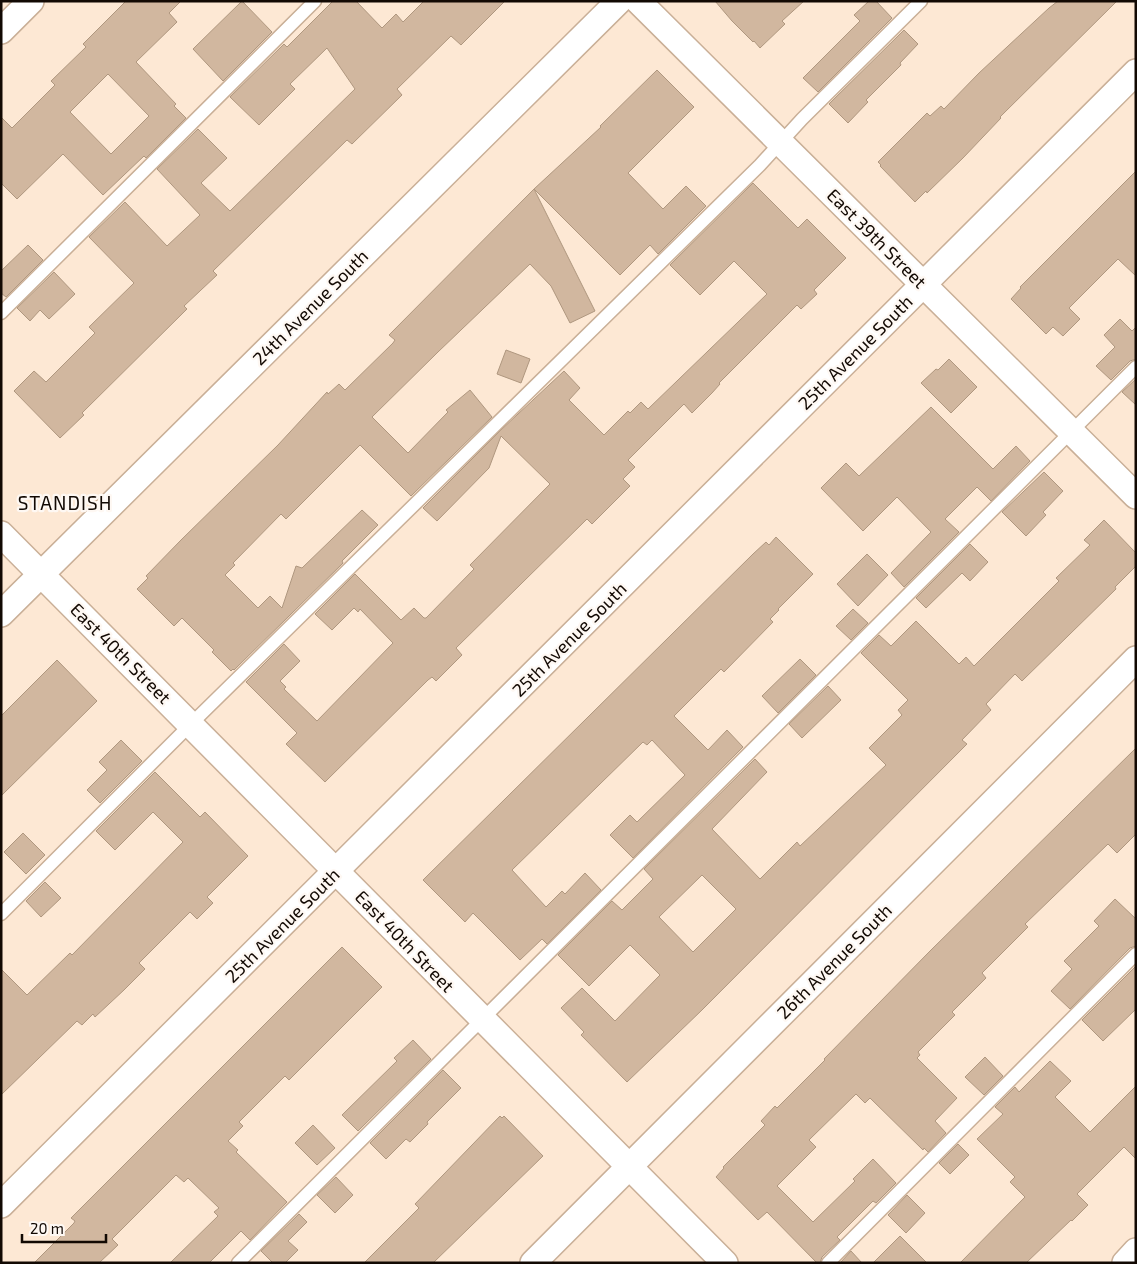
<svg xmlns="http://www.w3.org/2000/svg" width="1137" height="1264" viewBox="0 0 1137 1264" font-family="'Exo 2',sans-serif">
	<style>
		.building { fill: #d1b79f; stroke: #af977f; fill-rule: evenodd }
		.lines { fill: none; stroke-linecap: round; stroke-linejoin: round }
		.lane-casing { stroke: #c9af97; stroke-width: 15 }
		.street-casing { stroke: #c9af97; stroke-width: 28 }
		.lane { stroke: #fff; stroke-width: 12 }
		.street { stroke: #fff; stroke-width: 25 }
		.labels { text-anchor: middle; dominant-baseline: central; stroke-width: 4.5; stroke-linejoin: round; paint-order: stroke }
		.street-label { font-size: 18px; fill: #120903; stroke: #fef8f3 }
		.neighbourhood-label { font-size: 19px; letter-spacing: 1px; fill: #120903; stroke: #fef8f3 }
	</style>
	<rect width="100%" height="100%" fill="#fde8d4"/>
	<g class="building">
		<path d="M126,1h55l-12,12 8,9 -41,40 40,42 -2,2 12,12 -40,40 -2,-2 -41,39 -40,-41 -46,45 -16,-16v-66l11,11 43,-43 -4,-4 35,-34 -3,-3zM108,74l41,42 -38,38 -41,-42z"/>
		<path d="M242,1l30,31 -49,49 -30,-32z"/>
		<path d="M333,1h23l26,27 14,-14 7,8 21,-21h81l-44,44 -10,-9 -54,53 5,6 -50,49 -5,-4 -134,131 4,4 -33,31 3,3 -105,104 2,2 -24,23 -46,-47 20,-20 12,11 49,-49 -6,-6 45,-44 -45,-46 36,-35 42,44 33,-31 -43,-46 41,-40 29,29 -26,25 29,28 125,-122 -28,-41 -37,36 5,5 -36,36 -29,-28 54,-53 3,3z"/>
		<path d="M715,1h89l-22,20 3,3 -25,24 -6,-7 -1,1 -21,-21z"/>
		<path d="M869,1h7l16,17 -74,74 -15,-14 57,-57 -6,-6z"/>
		<path d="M1058,1h59l-117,116 1,1 -38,40 -36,35 -1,-2 -11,11 -35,-36 1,-1 -3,-3 49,-49 3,3 11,-10 3,3 35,-36 70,-65z"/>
		<path d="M904,30l14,14 -18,19 1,2 -35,35 2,2 -20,21 -19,-19z"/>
		<path d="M657,70l37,37 -66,66 35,36 23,-23 20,20 -48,48 -8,-9 -30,30 -86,-86 67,-62 -1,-1z"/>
		<path d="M1136,171v105l-18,-17 -49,49 11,11 -17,17 -10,-9 -7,7 -35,-35 10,-11 -1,-1z"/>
		<path d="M753,183l45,45 9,-9 39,39 -32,32 3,4 -16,15 -4,-4 -78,78 1,1 -8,9 -20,20 -8,-9 -56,56 7,7 -12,12 7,7 -38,38 -5,-5 -131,129 6,7 -26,26 -4,-4 -4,3 -103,102 -39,-38 11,-11 -51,-51 38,-38 16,17 -20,20 6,6 -2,2 33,32 76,-78 -33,-34 -2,3 -4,-4 -22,22 -17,-16 40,-40 46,46 13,-12 10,10h2l48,-49 -4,-4 80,-81 -49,-48 -12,32 -52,53 -14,-13 79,-79 62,-58 16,17 -11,12 35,35 24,-24 2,2 11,-11 7,7 119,-115 -33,-33 -34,34 -30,-30z"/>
		<path d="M534,189l61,122 -25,12 -19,-37 -21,-22 -92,88 -66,65 36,36 40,-41 -2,-2 24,-20 22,27 -81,79 -51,-51 -74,74 -5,-5 -48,49 2,2 -10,10 33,33 12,-12 12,12 14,-42 6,2 60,-58 16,15 -36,36 1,2 -109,107 -1,-1 -2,2 -19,-19 2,-2 -32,-32 -8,8 -37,-37 11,-11 -2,-2 35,-36 97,-95 49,-53 1,2 11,-10 6,6 48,-47 2,-3 -6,-5z"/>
		<path d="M28,245l15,15 -37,37 -5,-4v-22z"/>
		<path d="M54,272l21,22 -26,25 -9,-9 -10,11 -13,-13z"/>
		<path d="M1120,319l12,12 4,-4v32l-6,2 -19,19 -15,-14 19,-19 -11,-12z"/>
		<path d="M506,350l24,9 -9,24 -24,-9z"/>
		<path d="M949,359l28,28 -26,26 -30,-30 15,-14 2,1z"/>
		<path d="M1136,379v26l-14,-13z"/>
		<path d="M931,407l62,62 23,-23 14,15 -39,40 -14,-14 -32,32 14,13 -55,55 -13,-14 40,-41 -34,-35 -34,34 -42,-43 25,-25 13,13z"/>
		<path d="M1044,472l19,19 -20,21 3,3 -20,21 -24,-24z"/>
		<path d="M1104,520l32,33v13l-21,21 1,2 -94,92 -7,-7 -29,30 5,6 -29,30 5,4 -265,266 -75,72 -46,-47 3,-3 -23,-24 21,-20 33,33 45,-46 -30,-30 -41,41 -31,-31 54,-54 10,9 31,-31 -9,-10 111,-110 12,13 -55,57 48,50 37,-37 3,4 86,-81 -17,-17 33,-33 -4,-5 10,-10 -47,-47 18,-18 12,11 25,-25 43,43 7,-7 8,9 85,-85 -3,-3 34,-33 -6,-5zM702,875l34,34 -43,43 -34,-35z"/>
		<path d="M776,537l37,37 -35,35 1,1 -9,9 3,3 -49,50 -3,-3 -47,47 34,34 19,-20 16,17 -110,111 -23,-23 20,-20 7,7 48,-47 -33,-35 -5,5 -4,-3 -131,128 34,37 16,-16 3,3 20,-21 16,17 -54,54 -5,-5 -22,21 -47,-47 -8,9 -42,-42 330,-326 13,-12 3,3z"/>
		<path d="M970,544l18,18 -18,19 -8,-8 -36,35 -10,-10z"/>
		<path d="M867,554l21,21 -30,31 -21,-22z"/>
		<path d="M853,609l15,14 -17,17 -15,-14z"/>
		<path d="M800,659l16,16 -38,38 -16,-17z"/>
		<path d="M57,660l40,41 -96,95v-80z"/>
		<path d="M828,686l13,14 -39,38 -13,-14z"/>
		<path d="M121,740l21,21 -42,42 -13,-13 20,-20 -8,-8z"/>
		<path d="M1136,748v86l-19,19 -9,-9 -83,80 3,3 -46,46 4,5 -34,34 3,3 -37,37 2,3 -3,3 40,40 -22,23 11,12 -18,19 -4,-4 -1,2 -53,-52 -5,5 -9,-9 -47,46 7,7 -39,39 36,36 42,-41 -2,-2 20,-20 23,24 -20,20 -3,-2 -36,36 3,3 -18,17 -2,6h-3l-50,-51 -9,8 -42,-43 8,-9 -1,-1 42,-42 -4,-4 14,-15 2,2 48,-48 -1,-1 106,-108z"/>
		<path d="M155,772l45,45 5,-5 43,44 -41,41 6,6 -16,16 -7,-7 -51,51 6,6 -21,21 -29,27 -2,-3 -11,11 -5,-4 -76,74v-126l26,26 43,-42 2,2 111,-113 -30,-30 -38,38 -19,-19z"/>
		<path d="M23,833l22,22 -19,19 -22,-22z"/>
		<path d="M45,882l16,16 -20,19 -15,-16z"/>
		<path d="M1115,899l21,20v27l-6,2 -60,61 -19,-18 21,-22 -8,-8 35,-35 -5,-5z"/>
		<path d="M342,947l40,40 -93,93 -4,-4 -46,46 4,4 -15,15 10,9 -2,2 51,50 -37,38 -9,-9 -32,32h-39l48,-47 -4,-4 5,-4 -31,-30 -4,4 -8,-7 -64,64 6,6 -19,18h-65l40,-40 1,-2 -4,-3z"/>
		<path d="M1136,966v43l-33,32 -21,-21z"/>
		<path d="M413,1040l18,19 -73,72 -16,-16 55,-54 -3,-3z"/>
		<path d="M985,1057l18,19 -19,19 -19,-18z"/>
		<path d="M1050,1061l21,20 -16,16 35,35 46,-46v73l-12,-12 -47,47 11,11 -16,16 -1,-1 -45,43h-66l65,-66 -15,-15 5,-5 -38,-38 26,-25 -8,-7 20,-20 4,5z"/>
		<path d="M443,1070l18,18 -34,34 1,2 -18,18 -4,-3 -20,20 -16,-16z"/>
		<path d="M500,1116l2,2 2,-2 39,40 -110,107h-69l55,-55 -4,-4z"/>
		<path d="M313,1125l22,23 -18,17 -22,-22z"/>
		<path d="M958,1144l11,11 -19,19 -11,-11z"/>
		<path d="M336,1177l17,18 -18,18 -18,-18z"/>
		<path d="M907,1195l18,18 -19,20 -18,-18z"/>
		<path d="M299,1214l8,8 -19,19 10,9 -13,13h-12l-12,-12z"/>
		<path d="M900,1236l27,27h-54z"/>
		<path d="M851,1251l11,12h-22z"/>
	</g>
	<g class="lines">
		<defs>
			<g id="lane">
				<path d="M1,313l314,-312"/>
				<path d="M1,914l190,-190 569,-559 42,-46 119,-118"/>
				<path d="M238,1263l898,-896"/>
				<path d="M828,1263l308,-309"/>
			</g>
			<g id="street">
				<path d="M638,1l498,495"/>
				<path d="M1,31l30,-30"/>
				<path d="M1,534l724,729"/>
				<path d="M1,614l618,-613"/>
				<path d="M1,1205l1135,-1133"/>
				<path d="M533,1263l603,-604"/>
				<path d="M1125,1263l11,-12"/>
			</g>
		</defs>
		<use href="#lane" class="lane-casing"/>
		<use href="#street" class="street-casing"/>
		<use href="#lane" class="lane"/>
		<use href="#street" class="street"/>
	</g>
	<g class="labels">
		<g class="street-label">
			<text transform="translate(877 238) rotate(45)">East 39th Street</text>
			<text transform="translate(310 307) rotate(-45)">24th Avenue South</text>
			<text transform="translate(855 352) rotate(-45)">25th Avenue South</text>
			<text transform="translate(569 639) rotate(-45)">25th Avenue South</text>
			<text transform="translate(121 653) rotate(45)">East 40th Street</text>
			<text transform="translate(282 925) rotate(-45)">25th Avenue South</text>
			<text transform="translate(405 941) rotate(46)">East 40th Street</text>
			<text transform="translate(834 961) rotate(-45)">26th Avenue South</text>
		</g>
		<g class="neighbourhood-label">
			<text x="65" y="502">STANDISH</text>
		</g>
	</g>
	<rect width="1137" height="1264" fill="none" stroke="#120903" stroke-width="5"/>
	<path d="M22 1234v8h84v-8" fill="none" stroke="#120903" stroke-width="2.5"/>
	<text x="30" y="1234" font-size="15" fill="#120903" stroke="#fef8f3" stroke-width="4" paint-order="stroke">20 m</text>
</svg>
